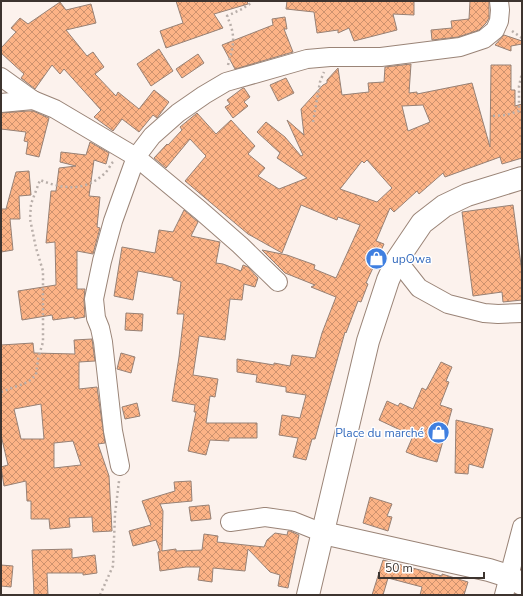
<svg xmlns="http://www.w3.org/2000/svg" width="523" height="596" viewBox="0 0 523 596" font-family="'Nunito Sans',sans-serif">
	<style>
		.building { fill: url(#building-cross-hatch); stroke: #978175; fill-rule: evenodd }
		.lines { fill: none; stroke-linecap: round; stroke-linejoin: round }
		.minor-casing { stroke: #9a8477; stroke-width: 20 }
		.major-casing { stroke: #9a8477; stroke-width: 24 }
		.path { stroke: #b9afaa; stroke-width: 2.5; stroke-dasharray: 2 3; stroke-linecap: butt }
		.minor { stroke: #fff; stroke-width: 18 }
		.major { stroke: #fff; stroke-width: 22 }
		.labels { text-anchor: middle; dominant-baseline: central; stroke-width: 3; stroke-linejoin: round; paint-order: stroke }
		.shop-label { font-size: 12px; fill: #366cbe; stroke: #fff; text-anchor: start }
	</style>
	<defs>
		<pattern id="building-cross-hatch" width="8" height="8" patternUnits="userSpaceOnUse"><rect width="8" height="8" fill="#fcb386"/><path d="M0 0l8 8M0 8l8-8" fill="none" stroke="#cd926e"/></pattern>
	</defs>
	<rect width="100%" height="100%" fill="#fcf2ed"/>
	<g class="building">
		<path d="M176,1h71l1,3 -34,10 9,14 -57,20 -6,-17 23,-8z"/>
		<path d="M287,1h127v14l-21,-1 4,16 -43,11 -5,-13 -11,5v-3l-21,3 -3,-21 -28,-3z"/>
		<path d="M470,1h19v17l-3,5 -7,7 -21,7 -26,3 -1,-10 21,-2 -1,-7 18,-2z"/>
		<path d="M60,2l6,8 25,-6 5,19 -30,7 21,26 6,-4 11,15 -9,7 21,22 2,-4 21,17 15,-19 15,12 -12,16 -4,-3 -14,17 -17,-13 -9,12 -19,-14 7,-7 -37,-41 -4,5 -8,-9 -17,24 -14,-11 3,-4 -23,-21v-5l15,-16 -5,-4 9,-10 8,6z"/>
		<path d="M285,17l2,12h-3l9,23 -58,17 -13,-24 51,-20 -1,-6z"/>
		<path d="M504,35l18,6v3l-11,2v5l-16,-6z"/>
		<path d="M159,49l14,22 -22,15 -14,-22z"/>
		<path d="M198,54l6,9 -22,15 -6,-9z"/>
		<path d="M411,64l-2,29 8,-1v2l55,-11 18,64 1,-82h20v25h4v16l7,-2v54l-20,6 -2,-7 -55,20 -2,-4 -24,21 -2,-3 -23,21 -4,-4 -14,33 8,3 -18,39 2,1 -7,18 -3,-1 -12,32 -1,-1 -30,107h-3l-6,21 -13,-3 5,-19 -19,-3 3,-20 18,3 6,-23 -20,-3v-5l-30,-5 1,-7 -20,-3v-13l37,6v-2l16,3 2,-11 23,3 7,-25 14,-36 -25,-10 4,-2 -30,-12 -23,-23 25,5 28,10 -1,4 22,9 24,-53 -22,-8 -1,3 -36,-15 -19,48 -34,-19 -63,-53 21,-25 -16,-17 -24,29 -12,-10 13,-14 1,1 14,-15 -2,-3 17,-14 19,21 15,-14 24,26 -7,8 17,14 -7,8 21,13 28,-11 -30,-20 3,-5 -23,-21 9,-10 19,15 16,19 2,-1 -16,-35 17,15 -3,-26 22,-24 4,-2v-3l11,-12 4,27 27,-3 -1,-9 16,-1 1,-15zM423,105l7,17 -22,9 -6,-25zM367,160l25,28 -15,14 -37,-13 22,-28 2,2z"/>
		<path d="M286,78l8,15 -16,8 -8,-16z"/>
		<path d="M243,88h1l6,9 -6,5 4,4 -15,12 -8,-11 5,-3 -3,-4z"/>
		<path d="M28,111h5l16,7 -10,39 -13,-3 2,-12 -4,-1 2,-9 -25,-3v-16z"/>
		<path d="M90,142l19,11 -3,11 -12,-4 -5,36 11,1 -3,30 3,1 -7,26 -16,-3v38h8l-1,11 1,17 -11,2v-2l-21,3 -1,-5 -30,5 -4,-29 38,-6 -1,-43 -9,1 5,-52h5l3,-23 17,-2 -16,-4 1,-10 25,3z"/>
		<path d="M29,171l2,24 -12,1 1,23h-10l3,31 -12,2v-43h5l10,-37z"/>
		<path d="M513,205l9,67v28l-19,2 -1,-10 -29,4 -11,-84z"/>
		<path d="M184,210l14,12 -7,14 29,6 -4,21 7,1 18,7 2,-6 5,2 10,11 -3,9 -11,-3 -2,16 -12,-1 -5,41 -26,-4 -6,39 25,4 -3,18 -5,-1 -4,27h51v15h-28v3l-19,-1 -4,15 -18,-4 8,-39h-2l1,-7 -23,-4 7,-44 5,-43h-7l4,-32 -8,-2v-2l-35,-7 -5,29 -19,-4 8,-49 33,6 4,-23 14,2z"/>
		<path d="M126,313l17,1 -1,17 -17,-1z"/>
		<path d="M92,339l3,22 -16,1v27l18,-2 8,56 -7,1 11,32 3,55 -19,1 -1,-15 -23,1 1,9 -20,2 -1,-10h-18v-18h-4l-1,-20 -22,5 -3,-19 7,-2 -7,-30v-90l32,-2 1,10 41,1 -1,-14zM41,404l3,35h-23l-7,-30zM73,441l8,24 -27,3v-25z"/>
		<path d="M121,353l14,4 -4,16 -14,-4z"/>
		<path d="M441,362l11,5 -6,14 3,1 -9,23 12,4 -15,53 -18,-5 -13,-5 7,-16 -34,-16 8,-19 11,5 2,-3 13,6 9,-21 4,2z"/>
		<path d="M137,403l3,13 -15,3 -3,-12z"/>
		<path d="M456,420l37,9 -10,39 -14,-4 -1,10 -13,-1z"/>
		<path d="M191,481l1,20 -32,3 3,7 -1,40 14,-2v2l26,-1 2,-16 14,2 -1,6 47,5 3,-7 8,-7 12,2 1,-4h2l9,4 -11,53 -10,-2 2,-11 -10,-3 -22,-23 -3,22 -32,-3 -1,14 -14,-2 2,-13h-14l-26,4 -2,-19 2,-1 -4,-11 -23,6 -4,-15 22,-6 -9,-24 33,-10 -1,-9z"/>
		<path d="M370,497l22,7 -5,12 5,1 -4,14 -25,-8z"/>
		<path d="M209,505l2,14 -20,2 -2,-14z"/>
		<path d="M72,549v9l23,-3 2,18 -14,2v-2h-36l1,22h-14l-2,-45z"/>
		<path d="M383,560l59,16v-2l26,8 -4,13h-44l2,-8 -34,-9 -5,17h-11z"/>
		<path d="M1,565l12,1 -2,21 -10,-1z"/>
	</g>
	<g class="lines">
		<defs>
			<g id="minor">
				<path d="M1,77l32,23 22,9 81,48 64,53 40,35 38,37"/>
				<path d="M1,103l32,-3"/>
				<path d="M397,260l22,28 29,16 36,9 14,1 24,-1"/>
				<path d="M120,466l-7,-35 -10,-89 -3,-14 -4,-10 -2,-19 8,-38 11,-40 23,-64 16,-21 26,-23 26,-18 22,-13 81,-23 23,-2h51l79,-10 24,-8 11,-9 4,-9 1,-11 -1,-9"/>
				<path d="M230,522l35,-5 28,4 30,12"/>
				<path d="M504,595l18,-68"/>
			</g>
			<g id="major">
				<path d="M323,533l166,37 19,6 14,8"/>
				<path d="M308,595l60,-254 20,-61 9,-20 25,-37 22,-17 23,-11 55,-17"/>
			</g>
		</defs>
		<use href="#minor" class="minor-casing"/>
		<use href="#major" class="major-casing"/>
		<g class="path">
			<path d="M512,31l10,7"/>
			<path d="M228,65c6,-21 8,-29 -1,-49l15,-7 9,-6v-2"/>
			<path d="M493,116l13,-1 13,-4v-25l3,-13"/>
			<path d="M313,122l7,-40 4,-10"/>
			<path d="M1,392l27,-10 8,-7 2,-16 5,-17v-71l-7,-23 -6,-29 1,-15 9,-24c22,9 45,12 64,-6 4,-3 6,-9 9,-12"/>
			<path d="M100,595l13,-29 2,-52 4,-33"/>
		</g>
		<use href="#minor" class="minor"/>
		<use href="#major" class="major"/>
	</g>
	<defs>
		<symbol id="shop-disc" viewBox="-11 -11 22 22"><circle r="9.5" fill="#3f7fe0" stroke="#fff"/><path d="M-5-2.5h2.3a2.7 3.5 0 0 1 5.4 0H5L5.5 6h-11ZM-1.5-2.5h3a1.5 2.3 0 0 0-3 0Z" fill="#fff"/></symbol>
	</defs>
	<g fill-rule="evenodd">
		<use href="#shop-disc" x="364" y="246" width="25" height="25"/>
		<use href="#shop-disc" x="426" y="420" width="25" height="25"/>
	</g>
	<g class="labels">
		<g class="shop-label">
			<text x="392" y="259">upOwa</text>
			<text x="424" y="433" text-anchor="end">Place du marché</text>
		</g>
	</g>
	<rect width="523" height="596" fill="none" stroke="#3d342f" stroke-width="4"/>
	<path d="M379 572v6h105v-6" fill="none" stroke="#3d342f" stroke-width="2"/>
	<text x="385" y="572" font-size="12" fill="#3d342f" stroke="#ffffff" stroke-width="3" paint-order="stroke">50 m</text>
</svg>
